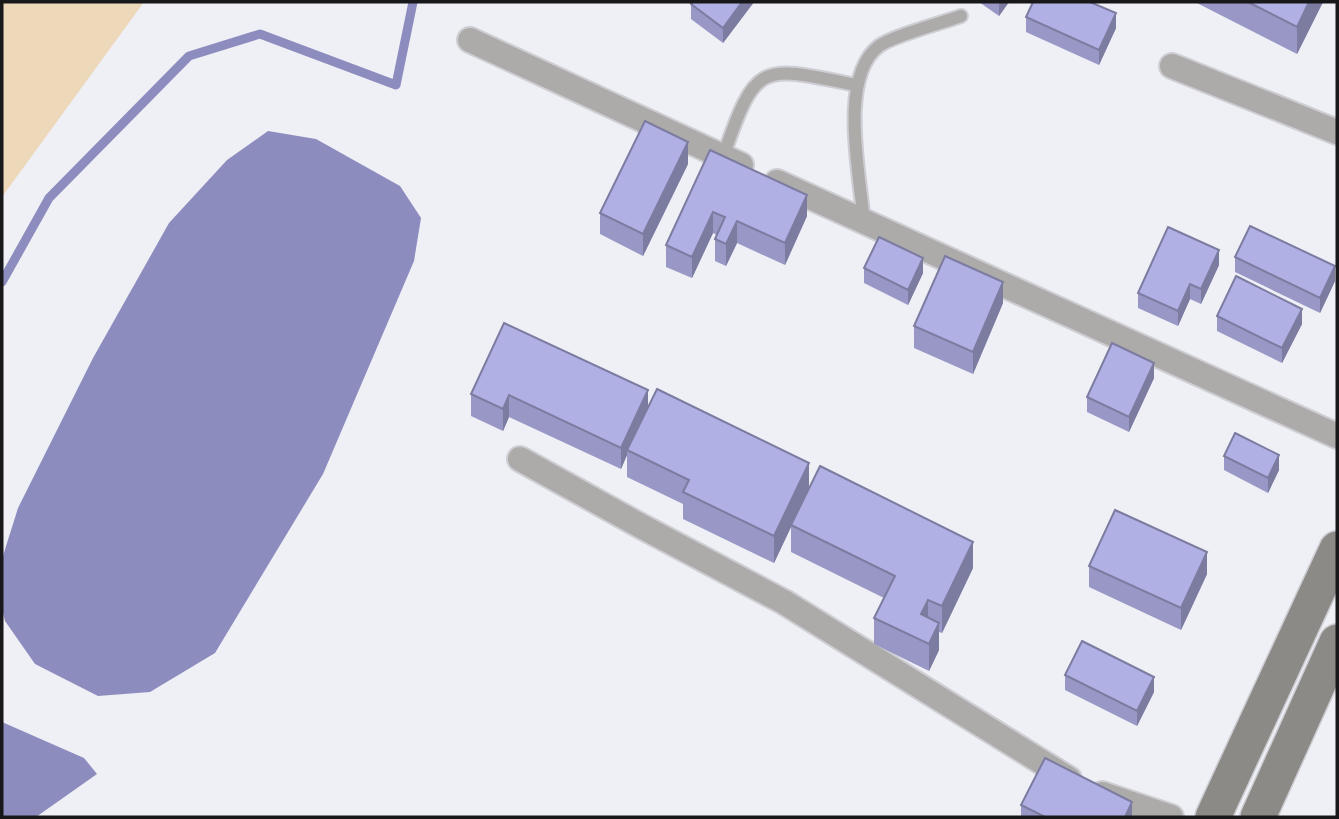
<svg xmlns="http://www.w3.org/2000/svg" width="1339" height="819" viewBox="0 0 1339 819" font-family="'Exo 2',sans-serif">
	<style>
		.green { fill: #edd9ba }
		.water { fill: #8d8cbe }
		.lines { fill: none; stroke-linecap: round; stroke-linejoin: round }
		.stream { stroke: #8d8cbe; stroke-width: 9 }
		.lane-casing { stroke: #cdcdd3; stroke-width: 16 }
		.street-casing { stroke: #cdcdd3; stroke-width: 28 }
		.secondary-casing { stroke: #cdcdd3; stroke-width: 38 }
		.lane { stroke: #adaba9; stroke-width: 12 }
		.street { stroke: #adaba9; stroke-width: 24 }
		.secondary { stroke: #8c8a86; stroke-width: 35 }
		.wall { fill: #9897c5 }
		.shaded-wall { fill: #7c7ba0 }
		.building { fill: #b1b0e5; stroke: #7c7ba0; stroke-width: 2 }
	</style>
	<rect width="100%" height="100%" fill="#efeff6"/>
	<path class="green" d="M2,2h142l-142,195z"/>
	<g class="water">
		<path d="M268,131l48,8 84,47 21,32 -7,43 -91,213 -108,179 -65,39 -52,4 -63,-32 -30,-43 -3,-12v-50l16,-51 75,-150 76,-135 58,-63z"/>
		<path d="M2,722l82,36 13,16 -61,43h-34z"/>
	</g>
	<g class="lines">
		<path class="stream" d="M2,282l47,-84 140,-142 71,-22 136,51 17,-83"/>
		<defs>
			<g id="lane">
				<path d="M723,157c33,-96 37,-92 133,-72"/>
				<path d="M864,222c-4,-46 -26,-145 15,-176 13,-10 63,-23 82,-30"/>
			</g>
			<g id="street">
				<path d="M470,40l271,125"/>
				<path d="M1172,66l165,66"/>
				<path d="M777,182l560,254"/>
				<path d="M520,459l119,66 145,77 285,177"/>
				<path d="M1102,794l69,23"/>
			</g>
			<g id="secondary">
				<path d="M1213,817l124,-268"/>
				<path d="M1258,817l79,-175"/>
			</g>
		</defs>
		<use href="#lane" class="lane-casing"/>
		<use href="#street" class="street-casing"/>
		<use href="#secondary" class="secondary-casing"/>
		<use href="#lane" class="lane"/>
		<use href="#street" class="street"/>
		<use href="#secondary" class="secondary"/>
	</g>
	<g class="wall">
		<path d="M754,2l-31,41 -32,-24v-15z"/>
		<path d="M979,2h30l-10,14z"/>
		<path d="M1195,2h128l-26,52z"/>
		<path d="M1026,17l90,11 -17,37 -73,-33z"/>
		<path d="M710,150l97,66 -22,49 -48,-22 -11,23 -11,-5v-22l2,-4 -4,-2 -21,45 -26,-11v-22z"/>
		<path d="M688,164l-45,92 -43,-22v-21z"/>
		<path d="M1235,257l100,24 -15,32 -85,-41z"/>
		<path d="M1219,265l-18,39 -11,-5 -12,27 -40,-18v-15z"/>
		<path d="M864,268l59,5 -15,32 -44,-22z"/>
		<path d="M1003,303l-30,71 -59,-26v-22z"/>
		<path d="M1217,316l85,8 -20,39 -65,-32z"/>
		<path d="M504,323l144,85 325,160 -31,65 -3,-1v18l-10,21 -55,-27v-26l10,-20 -93,-46v-25l-17,36 -91,-44v-15l-56,-27v-22l-6,14 -112,-52 -6,14 -32,-15v-22z"/>
		<path d="M1154,378l-25,54 -42,-20v-15z"/>
		<path d="M1224,456l55,14 -11,23 -44,-23z"/>
		<path d="M1089,566l118,8 -26,56 -92,-43z"/>
		<path d="M1065,675l89,17 -17,34 -72,-36z"/>
		<path d="M1021,805l111,12h-111z"/>
	</g>
	<g class="shaded-wall">
		<path d="M742,2h12l-31,41v-15z"/>
		<path d="M999,2h10l-10,14z"/>
		<path d="M1309,2h14l-26,52v-27z"/>
		<path d="M1116,13v15l-17,37v-15z"/>
		<path d="M688,142v22l-45,92v-22z"/>
		<path d="M807,195v21l-22,49v-22z"/>
		<path d="M713,212v21l-21,45v-21z"/>
		<path d="M737,221v22l-11,23v-22z"/>
		<path d="M1219,250v15l-18,39v-15z"/>
		<path d="M923,258v15l-15,32v-15z"/>
		<path d="M1335,266v15l-15,32v-15z"/>
		<path d="M1003,282v21l-30,71v-22z"/>
		<path d="M1190,284v15l-12,27v-15z"/>
		<path d="M1302,309v15l-20,39v-15z"/>
		<path d="M1154,363v15l-25,54v-15z"/>
		<path d="M648,390v22l-21,38v5l-6,14v-21z"/>
		<path d="M509,395v22l-6,14v-22z"/>
		<path d="M1279,455v15l-11,23v-15z"/>
		<path d="M809,463v26l-18,36v2l-17,36v-27z"/>
		<path d="M973,542v26l-31,65v-27z"/>
		<path d="M1207,552v22l-26,56v-22z"/>
		<path d="M928,600v26l-7,15v-27z"/>
		<path d="M939,623v27l-10,21v-27z"/>
		<path d="M1154,677v15l-17,34v-15z"/>
		<path d="M1132,802v15h-7z"/>
	</g>
	<g class="building">
		<path d="M693,2h49l-19,26 -32,-24z"/>
		<path d="M1033,2h57l26,11 -17,37 -73,-33z"/>
		<path d="M1248,2h61l-12,25z"/>
		<path d="M645,121l43,21 -45,92 -43,-21z"/>
		<path d="M710,150l97,45 -22,48 -48,-22 -11,23 -11,-5 10,-22 -12,-5 -21,45 -26,-12z"/>
		<path d="M1250,226l85,40 -15,32 -85,-41z"/>
		<path d="M1168,227l51,23 -18,39 -11,-5 -12,27 -40,-18z"/>
		<path d="M879,237l44,21 -15,32 -44,-22z"/>
		<path d="M945,256l58,26 -30,70 -59,-26z"/>
		<path d="M1236,276l66,33 -20,39 -65,-32z"/>
		<path d="M504,323l144,67 -27,58 -112,-53 -6,14 -32,-15z"/>
		<path d="M1112,343l42,20 -25,54 -42,-20z"/>
		<path d="M657,389l152,74 -35,73 -91,-44 6,-12 -62,-30z"/>
		<path d="M1235,433l44,22 -11,23 -44,-22z"/>
		<path d="M820,466l153,76 -31,64 -14,-6 -7,14 18,9 -10,21 -55,-26 21,-42 -104,-51z"/>
		<path d="M1115,510l92,42 -26,56 -92,-42z"/>
		<path d="M1082,641l72,36 -17,34 -72,-36z"/>
		<path d="M1045,758l87,44 -7,15h-80l-24,-12z"/>
	</g>
	<rect width="1339" height="819" fill="none" stroke="#18181b" stroke-width="7"/>
</svg>
